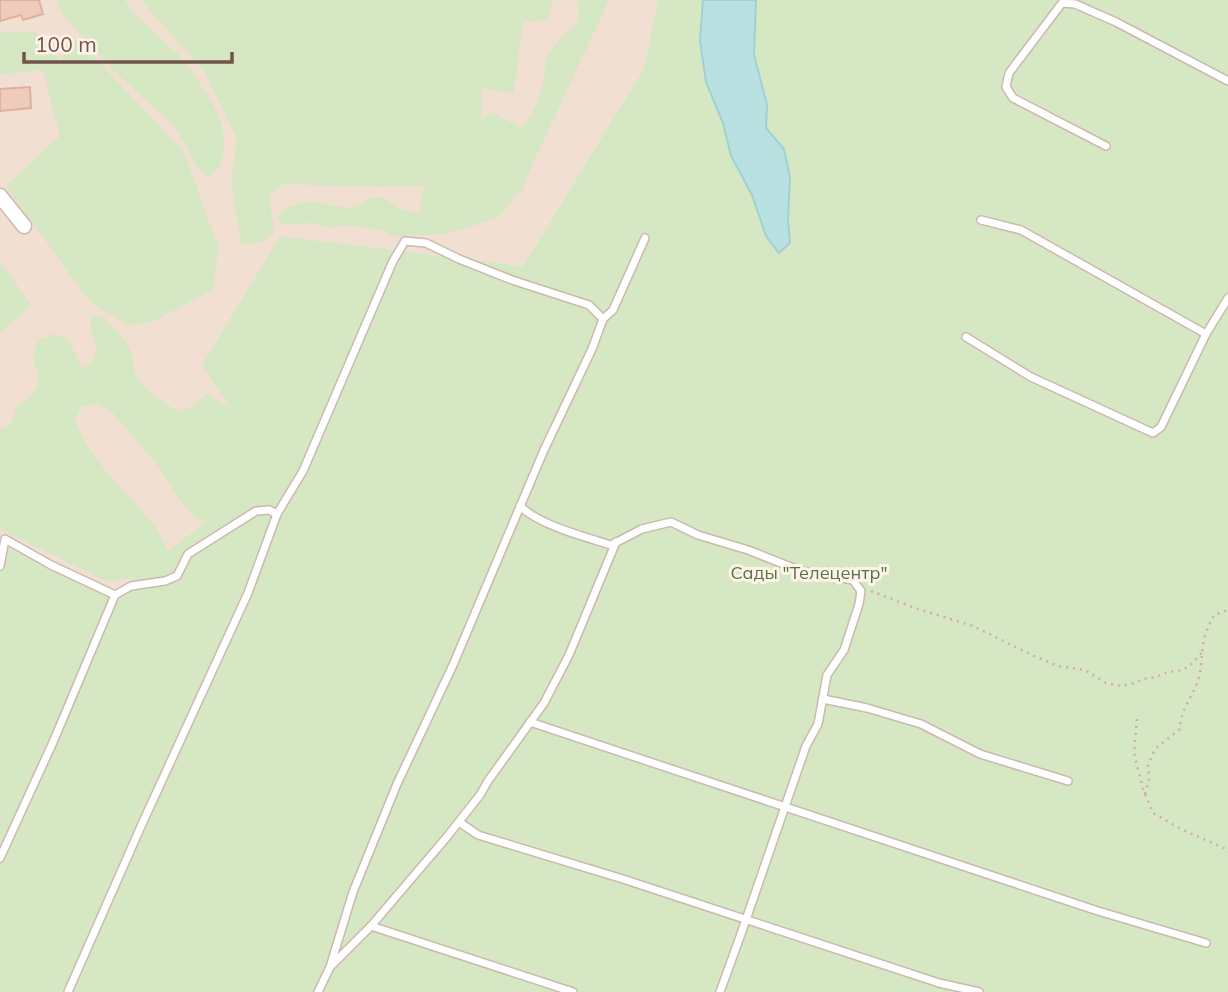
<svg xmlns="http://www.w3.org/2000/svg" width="1228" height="992" viewBox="0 0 1228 992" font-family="Mulish,sans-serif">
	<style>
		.residential { fill: #f1e0d2 }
		.green { fill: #d5e7c3; fill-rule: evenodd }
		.water { fill: #b9e1e2; stroke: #a0d1d3; stroke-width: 2 }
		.building { fill: #eecbbd; stroke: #dfb09e; stroke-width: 2 }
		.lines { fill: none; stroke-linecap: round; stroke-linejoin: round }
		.lane-casing { stroke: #cdb8ae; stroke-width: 10 }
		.street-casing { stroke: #cdb8ae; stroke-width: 17 }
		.path { stroke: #d2aea0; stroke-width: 2.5; stroke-dasharray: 2 5; stroke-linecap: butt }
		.lane { stroke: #fff; stroke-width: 7 }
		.street { stroke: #fff; stroke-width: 14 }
		.labels { text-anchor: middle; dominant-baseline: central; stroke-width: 6; stroke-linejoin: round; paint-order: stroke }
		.park-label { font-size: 18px; fill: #587644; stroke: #fef3e9 }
	</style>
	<rect width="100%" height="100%" fill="#faefe3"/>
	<path class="residential" d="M0,0h658l-14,68 -121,198 -243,-30 -7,235 -158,122 -115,-59z"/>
	<g class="green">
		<path d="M58,0h67l5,9 55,52 27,41 8,17 4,19 -1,18 -5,13 -10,8 -11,-10 -12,-24 -13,-19 -60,-55 -50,-55 -5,-12z"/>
		<path d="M141,0h412l-6,20 -24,2 -9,71 -33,-5 1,32 10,-8 29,16c19,-20 24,-46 25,-73l4,-2c7,-13 17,-22 28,-31l1,-19 -5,-3h35l-82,176 -4,14 -8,6 -7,11 -11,11 -37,12 -19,4 -48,2 -9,-5 -33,-6 -20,3 -17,-5 -32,1 -4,-7 6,-7 6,-4 16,-4h10l30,6 17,-5 7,-6h14c10,9 21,15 35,16l5,-28 -41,2 -99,-3 -15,11 5,37 -12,11 -21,1 -10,-61 6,-44 -32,-67z"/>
		<path d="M658,0h570v992h-1228v-458l115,58 19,-14 -18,3 -13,-1 -103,-51v-100c12,-2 14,-9 15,-20 7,-6 17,-12 21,-20 7,-12 1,-16 -2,-27 -2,-7 2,-15 5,-22l15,-6 15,6 13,29 11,-8 4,-11 -6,-21v-13h11c9,10 19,18 26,29 5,8 4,18 7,27 6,18 29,30 44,40l13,-5 14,-13 24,13 -28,-42 78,-129 243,30 121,-198zM96,403l17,10 44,52 22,34 15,18 12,5 -38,29c-4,-8 -8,-17 -13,-24 -27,-35 -64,-64 -80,-107l6,-13z"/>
		<path d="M33,31l27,28 17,-20 107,113 34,95 -4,42 -62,33 -24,3 -38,-23 -84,-116 54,-50 -17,-66 -43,4v-41z"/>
		<path d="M0,261l31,44 -31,28z"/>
	</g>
	<path class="water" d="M703,0h53l-2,55 13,50 -1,23 18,21 6,29 -2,41 2,24 -11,10 -13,-17 -14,-41 -21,-39 -8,-33 -17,-41 -6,-41z"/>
	<g class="building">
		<path d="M0,0h39l4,14 -20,6 -2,-5 -21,6z"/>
		<path d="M30,87l1,21 -31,3v-22z"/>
	</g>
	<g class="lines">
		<defs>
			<g id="lane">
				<path d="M1106,146l-93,-48 -7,-11 3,-14 53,-70 13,1 41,18 112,59"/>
				<path d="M981,220l40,10 185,104"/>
				<path d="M603,319l10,-9 32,-72"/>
				<path d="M966,337l65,40 122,56 8,-6 45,-93 22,-36"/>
				<path d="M520,506c19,19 65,31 91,39l31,-16 29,-7 27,13 50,15 53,21 52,9 8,11 -2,13 -15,46 -17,25 -9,49 -12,22 -65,188 -21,58"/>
				<path d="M0,566l5,-27 46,26 64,30"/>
				<path d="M823,699l44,9 54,16 59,30 88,27"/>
				<path d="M530,722l568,189 108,32"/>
				<path d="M459,822l19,13 145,44 316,104 40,9"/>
				<path d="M0,858l54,-118 61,-145 16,-9 34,-5 12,-5 11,-22 68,-43 13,-1 8,4"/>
				<path d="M371,926l202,66"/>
				<path d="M331,966l40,-40 75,-88 34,-43 8,-14 56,-78 25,-48 47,-113"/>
				<path d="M68,992l74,-168 106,-231 29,-79 26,-43 90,-210 12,-20 21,2 33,16 53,21 77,25 14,14 -11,30 -48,101 -91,215 -56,119 -44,108 -23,75 -12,25"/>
			</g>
			<path id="street" d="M0,196l24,30"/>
		</defs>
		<use href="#lane" class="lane-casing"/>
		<use href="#street" class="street-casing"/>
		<g class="path">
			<path d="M871,591l44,17 58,18 59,29 26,11 27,4 21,13 15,3 14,-3 8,-4 13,-2 12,-5 15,-2 10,-7 9,-11"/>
			<path d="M1137,719l-3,34 9,36 10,24 28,16 45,20 2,3"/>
			<path d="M1145,794l4,-14 -1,-15 7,-16 25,-20c0,-18 11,-30 17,-46 5,-12 4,-25 6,-37 1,-11 6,-21 11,-31l14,-5"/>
		</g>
		<use href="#lane" class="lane"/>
		<use href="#street" class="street"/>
	</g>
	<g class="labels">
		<g class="park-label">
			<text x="809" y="572">Сады "Телецентр"</text>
		</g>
	</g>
	<path d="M24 52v10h208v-10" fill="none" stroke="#70544b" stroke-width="3.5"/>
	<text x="35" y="52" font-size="21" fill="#70544b" stroke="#fef3e9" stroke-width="5" paint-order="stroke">100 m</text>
</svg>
